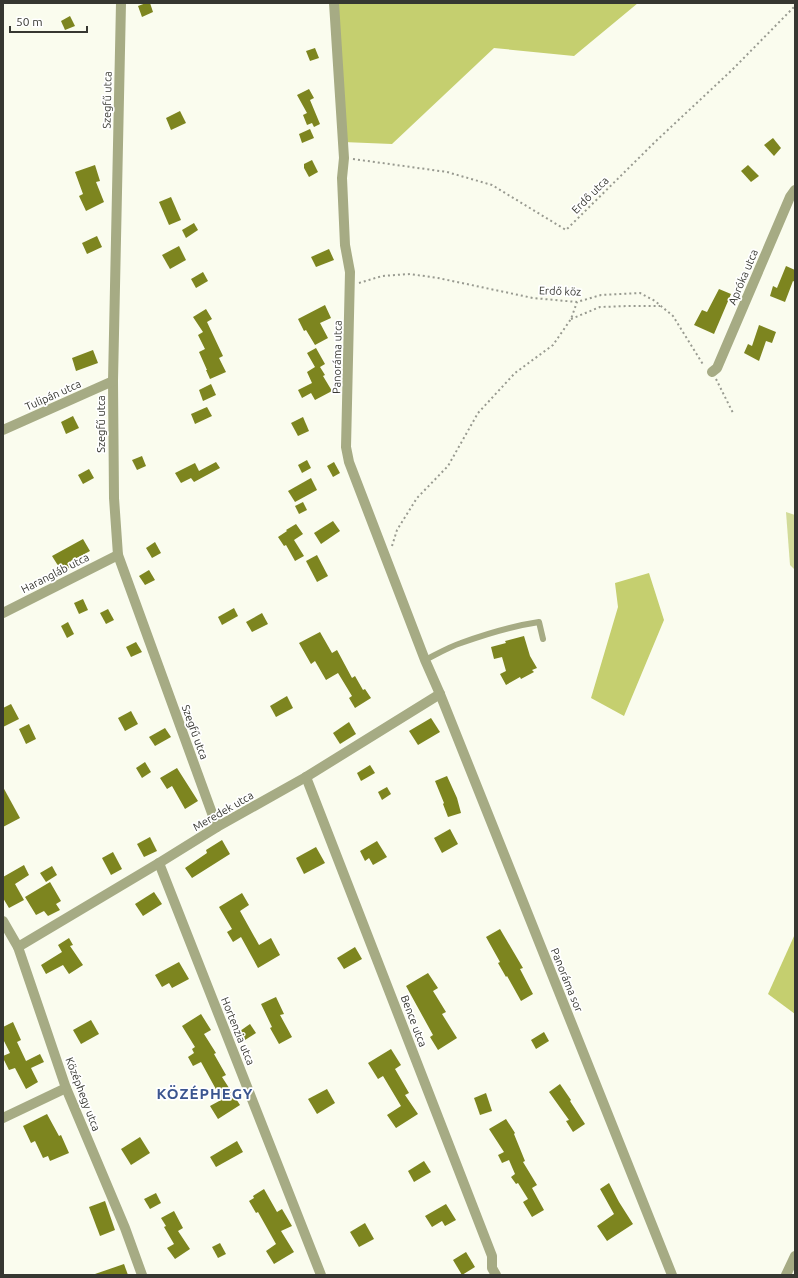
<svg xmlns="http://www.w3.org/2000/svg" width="798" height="1278" viewBox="0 0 798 1278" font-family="Ubuntu,sans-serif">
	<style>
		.green { fill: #d2db99 }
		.forest { fill: #c5cf6f }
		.building { fill: #7d851f }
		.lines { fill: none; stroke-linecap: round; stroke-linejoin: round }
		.path { stroke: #989a90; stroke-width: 2; stroke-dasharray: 2 3; stroke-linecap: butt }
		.lane { stroke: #a6ab84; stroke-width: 6 }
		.street { stroke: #a6ab84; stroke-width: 10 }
		.labels { text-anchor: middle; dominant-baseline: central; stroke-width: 3.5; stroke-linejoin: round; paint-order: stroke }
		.street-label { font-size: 11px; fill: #363731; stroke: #fff }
		.district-label { font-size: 15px; font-weight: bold; letter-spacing: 1px; fill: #3b558f; stroke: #fff }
	</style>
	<rect width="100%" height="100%" fill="#fafcee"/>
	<path class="green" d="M786,512l9,3v55l-5,-5z"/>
	<g class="forest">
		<path d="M333,3h305l-64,53 -80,-8 -102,96 -49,-2z"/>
		<path d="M649,573l15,47 -40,96 -33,-18 27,-91 -3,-24z"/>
		<path d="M795,934v80l-27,-20z"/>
	</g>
	<g class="building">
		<path d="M146,3h4l3,9 -11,5 -4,-11z"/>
		<path d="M70,16l5,10 -10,4 -4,-9z"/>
		<path d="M315,48l4,10 -9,3 -4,-10z"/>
		<path d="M309,89l5,9 -4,2 10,24 -6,3 -2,-4 -5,2 -4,-10 4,-2 -10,-18z"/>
		<path d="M180,111l6,12 -15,7 -5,-12z"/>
		<path d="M310,129l4,9 -12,5 -3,-9z"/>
		<path d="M773,138l8,10 -7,8 -10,-11z"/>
		<path d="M312,160l6,12 -9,5 -5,-9v-4z"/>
		<path d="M95,165l5,16 -4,1 8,20 -18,9 -7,-15 4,-2 -8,-22z"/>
		<path d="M748,165l11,11 -8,6 -10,-11z"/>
		<path d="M171,197l10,23 -12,5 -10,-23z"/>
		<path d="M194,223l4,7 -12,8 -4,-8z"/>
		<path d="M97,236l5,11 -15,7 -5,-11z"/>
		<path d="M179,246l7,14 -16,9 -8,-14z"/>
		<path d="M329,249l5,11 -18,7 -5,-10z"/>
		<path d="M786,266l9,4v12l-2,-1 -8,21 -15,-6 3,-10 4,2z"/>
		<path d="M203,272l5,9 -12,7 -5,-9z"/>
		<path d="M719,289l12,5 -17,40 -20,-9 8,-15 5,2z"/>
		<path d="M325,305l6,13 -11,5 8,15 -13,7 -9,-15 -2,1 -6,-12z"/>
		<path d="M206,309l6,10 -5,3 16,34 -4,2 7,14 -16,7 -4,-9h1l-8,-18 6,-3 -7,-14 5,-3 -10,-15z"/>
		<path d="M759,325l17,7 -4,11 -6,-2 -7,20 -15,-8 4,-9 4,2z"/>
		<path d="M316,348l9,16 -5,3 5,8 -2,1 9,15 -17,9 -4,-7 -9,5 -4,-8 14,-7 -5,-11 8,-5 -8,-14z"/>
		<path d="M93,350l5,13 -22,8 -4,-13z"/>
		<path d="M211,384l5,11 -13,6 -4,-11z"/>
		<path d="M207,407l5,9 -17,8 -4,-10z"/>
		<path d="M73,416l6,12 -13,6 -5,-12z"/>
		<path d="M303,417l6,14 -11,5 -7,-13z"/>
		<path d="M142,456l4,10 -9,4 -5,-10z"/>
		<path d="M307,460l4,8 -9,5 -4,-8z"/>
		<path d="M216,462l4,6 -26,14 -3,-4 -10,5 -6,-10 20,-10 4,8z"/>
		<path d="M334,462l6,11 -7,4 -6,-11z"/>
		<path d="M89,469l5,9 -11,6 -5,-9z"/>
		<path d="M311,478l6,12 -22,12 -7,-11z"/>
		<path d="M303,502l4,8 -8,4 -4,-8z"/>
		<path d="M333,521l7,10 -19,13 -7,-11z"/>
		<path d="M296,524l7,10 -9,6 10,16 -9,5 -9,-16 -2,1 -6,-9 9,-6 -1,-1z"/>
		<path d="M83,539l7,12 -19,10 2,5 -11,6 -10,-16z"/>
		<path d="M155,542l6,11 -9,5 -6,-10z"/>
		<path d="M317,555l11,21 -11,6 -11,-21z"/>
		<path d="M149,570l6,10 -10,5 -6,-9z"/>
		<path d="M83,599l5,11 -9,4 -5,-11z"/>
		<path d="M234,608l4,8 -16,9 -4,-8z"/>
		<path d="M108,609l6,11 -8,4 -6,-11z"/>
		<path d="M262,613l6,11 -16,8 -6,-10z"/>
		<path d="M68,622l6,12 -7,4 -6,-12z"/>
		<path d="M320,632l12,21 5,-3 15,28 3,-2 8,14 2,-1 6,9 -16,10 -6,-10 3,-2 -14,-23 -12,7 -11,-19 -4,3 -12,-21z"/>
		<path d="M524,636l6,20 7,12 -5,2 2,2 -13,7 -1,-2 -14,8 -6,-11 6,-3 -4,-14 -8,2 -3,-12 15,-4 -1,-2z"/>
		<path d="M136,642l6,10 -11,5 -5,-10z"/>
		<path d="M287,696l6,12 -17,9 -6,-11z"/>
		<path d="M11,704l8,15 -16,8v-19z"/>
		<path d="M131,711l7,13 -13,7 -7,-13z"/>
		<path d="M431,718l9,14 -22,13 -9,-14z"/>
		<path d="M349,722l7,12 -16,10 -7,-11z"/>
		<path d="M29,724l7,15 -10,5 -7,-15z"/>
		<path d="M165,728l6,9 -16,9 -6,-9z"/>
		<path d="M145,762l6,10 -9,6 -6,-10z"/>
		<path d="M370,765l5,8 -14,8 -4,-8z"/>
		<path d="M177,768l21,33 -13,8 -13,-23 -5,3 -7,-11z"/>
		<path d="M447,776l10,22 4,15 -13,4 -5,-13 1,-1 -9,-22z"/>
		<path d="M3,787l17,31 -17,9z"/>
		<path d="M387,787l4,7 -9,6 -4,-8z"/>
		<path d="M450,829l8,15 -16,9 -8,-15z"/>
		<path d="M150,837l7,14 -13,6 -7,-13z"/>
		<path d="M222,840l8,14 -38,24 -7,-10 22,-15 -1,-3z"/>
		<path d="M377,841l10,16 -14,8 -4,-7 -4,3 -5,-10z"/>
		<path d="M316,847l9,16 -21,11 -8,-16z"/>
		<path d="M113,852l9,17 -11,6 -9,-17z"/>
		<path d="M24,865l5,10 -14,9 9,16 -15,8 -6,-10v-21z"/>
		<path d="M52,866l5,9 -11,7 -6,-9z"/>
		<path d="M50,882l11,19 -5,3 4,6 -12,6 -4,-5 -8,4 -11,-18z"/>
		<path d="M154,892l8,12 -19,12 -8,-12z"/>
		<path d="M242,893l7,12 -9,6 19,34 12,-7 9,17 -22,13 -17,-31 -8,5 -6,-10 5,-3 -13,-22z"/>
		<path d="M500,929l23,39 -3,1 13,25 -12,7 -14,-25 -1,1 -8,-14 2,-1 -14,-25z"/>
		<path d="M69,938l4,7 -3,1 13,19 -14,9 -6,-9 -17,9 -5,-9 21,-13 -4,-7z"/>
		<path d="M355,947l7,12 -18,10 -7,-11z"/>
		<path d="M179,962l10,17 -17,9 -3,-5 -7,4 -7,-12z"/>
		<path d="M428,973l10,15 -5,3 13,21 -4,2 15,24 -19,12 -8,-13 3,-2 -27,-49z"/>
		<path d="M276,997l8,17 -4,1 12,22 -13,7 -9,-16 2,-1 -11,-23z"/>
		<path d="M201,1014l10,16 -7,4 12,19 -2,1 12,21 -4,2 18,28 -22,14 -8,-13 11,-6 -4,-6 1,-1 -17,-31 -8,4 -5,-9 6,-4 -2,-4 3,-2 -13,-21z"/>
		<path d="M91,1020l8,14 -18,10 -8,-14z"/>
		<path d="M13,1022l8,18 -4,2 9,19 14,-7 4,8 -13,6 7,14 -12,7 -11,-21 -6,2 -6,-12v-2l7,-3 -7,-14v-12z"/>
		<path d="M250,1024l6,9 -11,7 -5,-9z"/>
		<path d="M544,1032l5,9 -13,8 -5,-9z"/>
		<path d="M391,1049l10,16 -6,4 14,24 -4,2 13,19 -22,14 -9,-13 14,-9 -18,-30 -5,3 -10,-16z"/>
		<path d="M560,1084l11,16 -1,1 15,23 -12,8 -7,-11 3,-1 -20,-28z"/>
		<path d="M327,1089l8,14 -18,11 -9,-15z"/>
		<path d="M486,1093l6,18 -12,4 -6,-17z"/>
		<path d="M47,1114l12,22 2,-1 8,18 -19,8 -2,-5 -5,2 -8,-17 -4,2 -8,-17z"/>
		<path d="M506,1119l9,14 -1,1 11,27 -2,1 14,23 -5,3 12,22 -12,7 -9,-15 5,-3 -10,-16 -2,1 -5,-7 4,-3 -6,-14 -7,3 -4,-8 6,-3 -15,-23z"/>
		<path d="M140,1137l10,16 -19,12 -10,-16z"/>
		<path d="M237,1141l6,11 -27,15 -6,-10z"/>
		<path d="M424,1161l7,11 -17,10 -6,-11z"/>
		<path d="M609,1183l10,19 14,22 -26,17 -10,-15 17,-12 -14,-25z"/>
		<path d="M264,1189l13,23 5,-3 10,17 -11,5 13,21 -20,12 -8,-13 10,-7 -18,-32 -2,1 -7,-12 5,-3 -1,-2z"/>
		<path d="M156,1193l5,10 -11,6 -6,-10z"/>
		<path d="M105,1201l10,29 -15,6 -11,-29z"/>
		<path d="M446,1204l10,16 -11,6 -3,-5 -10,6 -7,-11z"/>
		<path d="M174,1211l9,17 -5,3 12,18 -15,10 -8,-11 7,-4 -10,-17 2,-1 -5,-8z"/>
		<path d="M365,1223l9,16 -15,8 -9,-15z"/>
		<path d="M220,1243l6,11 -8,4 -6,-11z"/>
		<path d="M466,1252l9,15 -13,8 -9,-15z"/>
		<path d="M124,1264l4,11h-32l-1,-1z"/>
	</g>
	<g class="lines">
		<g class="path">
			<path d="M353,159l94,13 45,13 74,45 90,-89 76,-71 63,-64"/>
			<path d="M359,283l23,-7 28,-2 28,4 95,20 44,4 24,-7 39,-2 15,8 18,15 31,50"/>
			<path d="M571,319l29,-12 29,-1h31"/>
			<path d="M716,379l17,34"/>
			<path d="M392,546l5,-16 20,-32 31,-32 30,-53 37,-40 38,-28 18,-26 6,-17"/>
		</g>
		<path class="lane" d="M425,660c12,-6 24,-13 36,-17 25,-9 51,-17 78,-21l4,17"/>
		<g class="street">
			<path d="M121,3l-8,378 1,117 4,57 99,272"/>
			<path d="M334,3l10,155 -2,20 3,67 5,27 -4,175 3,15 76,198 15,34 232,581"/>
			<path d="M712,372l5,-4 73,-171 5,-7"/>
			<path d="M3,430l110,-49"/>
			<path d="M3,613l115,-58"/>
			<path d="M306,777l186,479v12l4,7"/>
			<path d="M159,863l162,412"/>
			<path d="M3,921l15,26 48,141 59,140 17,47"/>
			<path d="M18,947l141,-84 58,-36 89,-50 134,-83"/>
			<path d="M3,1118l63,-30"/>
			<path d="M786,1275l9,-19"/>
		</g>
	</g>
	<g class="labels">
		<g class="street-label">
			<text transform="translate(107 100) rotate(-89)">Szegfű utca</text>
			<text transform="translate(590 195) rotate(-45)">Erdő utca</text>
			<text transform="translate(743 277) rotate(-67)">Apróka utca</text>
			<text transform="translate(560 291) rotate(2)">Erdő köz</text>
			<text transform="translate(337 357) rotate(-89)">Panoráma utca</text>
			<text transform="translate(53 395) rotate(-24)">Tulipán utca</text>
			<text transform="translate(101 424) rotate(-90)">Szegfű utca</text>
			<text transform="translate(55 573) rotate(-27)">Harangláb utca</text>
			<text transform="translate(195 732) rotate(70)">Szegfű utca</text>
			<text transform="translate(223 811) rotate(-30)">Meredek utca</text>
			<text transform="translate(567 980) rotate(68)">Panoráma sor</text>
			<text transform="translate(414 1021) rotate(69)">Bence utca</text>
			<text transform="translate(238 1031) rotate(68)">Hortenzia utca</text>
			<text transform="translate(83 1094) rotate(69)">Középhegy utca</text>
		</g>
		<g class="district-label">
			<text x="205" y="1093">KÖZÉPHEGY</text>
		</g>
	</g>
	<rect width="798" height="1278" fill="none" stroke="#363731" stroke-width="8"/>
	<path d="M10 26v6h77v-6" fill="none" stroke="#363731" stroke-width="2"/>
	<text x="16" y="26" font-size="12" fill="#363731" stroke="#ffffff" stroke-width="3" paint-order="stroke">50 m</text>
</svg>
